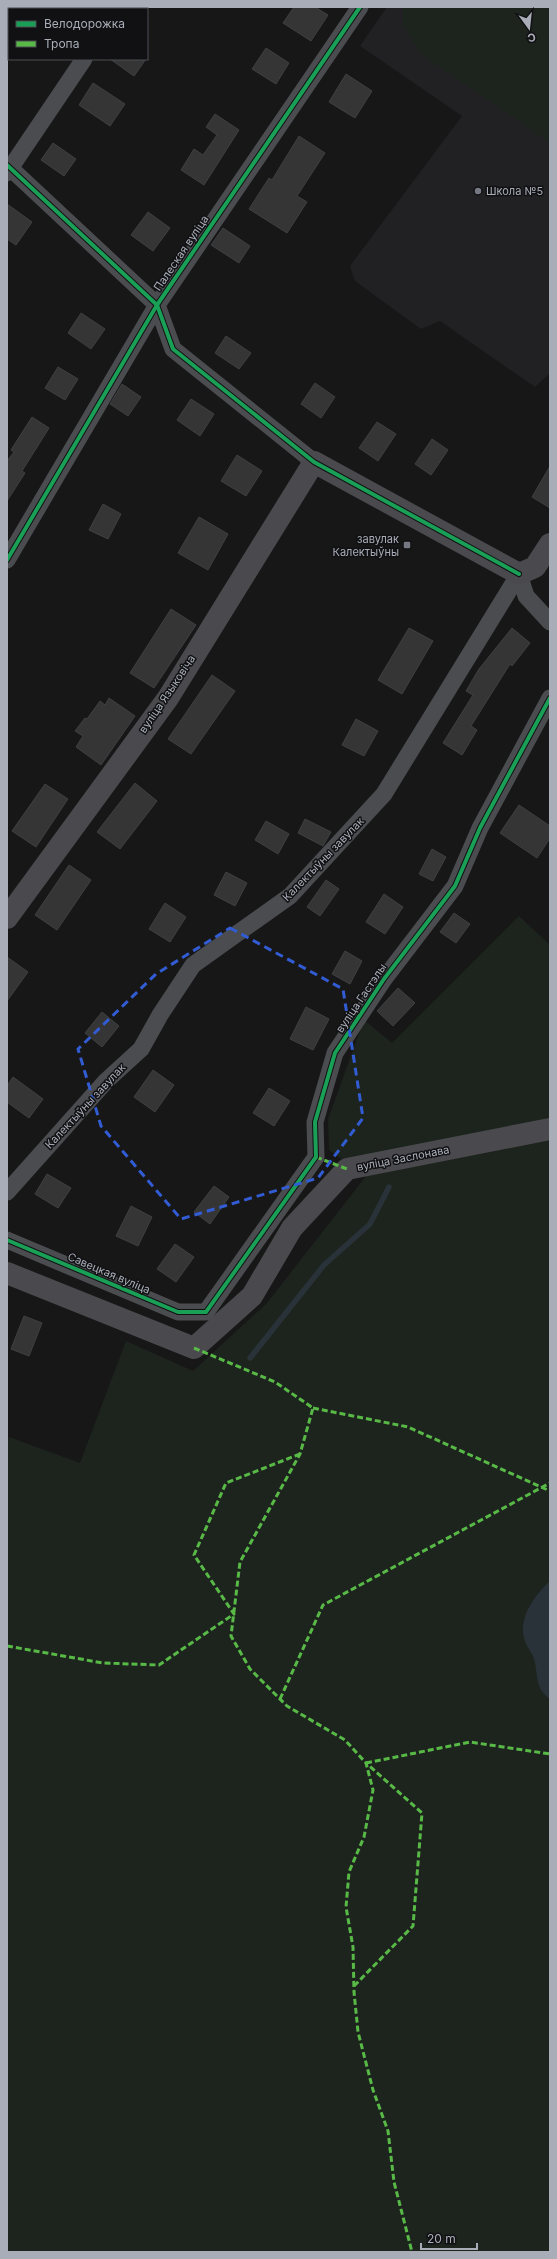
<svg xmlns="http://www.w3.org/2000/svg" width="557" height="2259" viewBox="0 0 557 2259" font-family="Inter,sans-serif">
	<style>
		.built { fill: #212123 }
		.green { fill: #1d241e }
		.water { fill: #2a3239 }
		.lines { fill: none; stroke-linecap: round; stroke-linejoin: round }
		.stream { stroke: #2a3239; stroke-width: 5.5 }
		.building { fill: #353536; stroke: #3f4043 }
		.street { stroke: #4b4c50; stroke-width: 17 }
		.secondary { stroke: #4a4a4e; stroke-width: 22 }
		.quiet { stroke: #58b947; stroke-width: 3; stroke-dasharray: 6 3; stroke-linecap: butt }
		.cycleway-casing { stroke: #111113; stroke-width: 6 }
		.cycleway { stroke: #1a9f57; stroke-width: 4 }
		.marked { fill: none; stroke: #325cd3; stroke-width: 3; stroke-dasharray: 8 5; stroke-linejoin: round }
		.poi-dot { fill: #757880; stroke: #111113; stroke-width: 1.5 }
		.labels { text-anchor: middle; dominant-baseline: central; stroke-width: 3; stroke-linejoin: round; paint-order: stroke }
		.poi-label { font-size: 11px; fill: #a8adb8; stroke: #111113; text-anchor: start }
		.street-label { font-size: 11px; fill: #a8adb8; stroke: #111113 }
	</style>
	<rect width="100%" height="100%" fill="#171717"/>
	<path class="built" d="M387,7h163v366l-15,14 -95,-66 -19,8 -66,-48 -5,-15 112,-150 -102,-70z"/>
	<g class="green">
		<path d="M403,7h147v136l-129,-89 -18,-30z"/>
		<path d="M519,916l31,29v1307h-543v-809l2,-6 71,26 46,-122 67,30 74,-68 99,-127 -37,-26 -1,-31 36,-99 28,23z"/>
	</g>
	<path class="water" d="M550,1581v118c-14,-10 -12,-20 -15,-36 -1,-9 -9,-16 -11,-25 -5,-22 11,-43 26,-57z"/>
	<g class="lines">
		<path class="stream" d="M250,1358l74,-93 46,-41 19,-37"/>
	</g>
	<g class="building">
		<path d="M294,7h21l13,8 -17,26 -28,-18z"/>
		<path d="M266,48l23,15 -13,21 -24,-15z"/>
		<path d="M110,59h36l-12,17z"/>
		<path d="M346,74l26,17 -17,27 -26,-16z"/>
		<path d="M93,83l32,21 -15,22 -31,-21z"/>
		<path d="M215,114l24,16 -35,55 -23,-15 13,-21 9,6 14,-20 -11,-8z"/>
		<path d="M299,136l26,17 -28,43 10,6 -20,31 -38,-24 20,-31 3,2z"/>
		<path d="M53,143l23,16 -12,17 -23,-16z"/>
		<path d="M7,204l25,18 -16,23 -9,-6z"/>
		<path d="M148,212l22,16 -17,23 -22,-16z"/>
		<path d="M223,228l27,18 -11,17 -28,-18z"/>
		<path d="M81,313l24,16 -14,20 -23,-16z"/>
		<path d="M226,336l25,17 -12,16 -24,-16z"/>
		<path d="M58,367l20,12 -13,21 -20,-12z"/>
		<path d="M315,383l20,14 -14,21 -20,-14z"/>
		<path d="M122,384l19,13 -13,19 -18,-12z"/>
		<path d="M191,399l23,15 -14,22 -23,-16z"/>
		<path d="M32,417l17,11 -27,43 3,2 -18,28v-40l7,-9 -3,-2z"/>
		<path d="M377,422l19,12 -18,27 -19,-13z"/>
		<path d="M432,439l16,11 -17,25 -16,-11z"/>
		<path d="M237,455l25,16 -16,25 -25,-15z"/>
		<path d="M550,466v42l-18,-11z"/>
		<path d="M103,504l18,10 -13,25 -19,-9z"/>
		<path d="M199,517l29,17 -20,36 -30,-17z"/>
		<path d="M171,609l25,16 -42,63 -24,-15z"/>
		<path d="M409,628l24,13 -31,53 -24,-14z"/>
		<path d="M512,628l18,15 -18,23 -2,-2 -39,62 6,4 -15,25 -19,-12 30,-48 -7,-4 13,-22z"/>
		<path d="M212,675l23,16 -44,63 -23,-15z"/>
		<path d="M109,698l26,18 -34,49 -25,-18 7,-11 -8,-5 10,-13 2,1 13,-18 5,4z"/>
		<path d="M356,719l22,12 -14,25 -22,-11z"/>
		<path d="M135,783l22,18 -37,48 -23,-17z"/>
		<path d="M45,784l23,15 -32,48 -24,-16z"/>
		<path d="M519,805l31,21v12l-13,20 -37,-25z"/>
		<path d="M305,819l26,13 -8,14 -25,-13z"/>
		<path d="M266,821l23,13 -11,20 -23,-14z"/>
		<path d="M432,849l14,8 -13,24 -14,-7z"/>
		<path d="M69,865l22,15 -34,50 -22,-15z"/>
		<path d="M226,872l21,11 -12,23 -21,-11z"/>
		<path d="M326,880l13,9 -19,27 -13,-9z"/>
		<path d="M384,894l19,13 -18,27 -19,-12z"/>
		<path d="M165,903l21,14 -16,25 -21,-13z"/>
		<path d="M454,913l16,11 -14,19 -16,-11z"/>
		<path d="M345,951l17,10 -12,23 -18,-10z"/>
		<path d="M7,957l21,15 -21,29z"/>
		<path d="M398,988l17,15 -22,23 -16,-15z"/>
		<path d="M306,1007l23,12 -16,31 -23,-11z"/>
		<path d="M102,1012l17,14 -17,21 -17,-14z"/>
		<path d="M153,1070l21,15 -19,27 -21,-15z"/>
		<path d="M13,1077l30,22 -14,19 -22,-16v-16z"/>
		<path d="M269,1088l21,13 -16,25 -21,-13z"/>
		<path d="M47,1174l24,14 -13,20 -23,-14z"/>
		<path d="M214,1186l15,11 -19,27 -16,-12z"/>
		<path d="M131,1206l21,11 -14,29 -22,-10z"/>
		<path d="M175,1244l19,13 -18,25 -19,-13z"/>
		<path d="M24,1316l18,7 -13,33 -18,-7z"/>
	</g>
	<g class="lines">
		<g class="street">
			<path d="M117,9l2,-2"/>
			<path d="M7,165l150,140 16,44 141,113"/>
			<path d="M7,173l77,-114"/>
			<path d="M7,560l150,-255 203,-298"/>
			<path d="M519,574l7,22 24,26"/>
			<path d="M7,1192l99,-111 35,-32 19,-34 33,-50 97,-69 94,-102 135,-220"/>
			<path d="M7,1240l171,72h28l110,-155 -1,-35 20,-69 49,-74 71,-93 25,-58 70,-130"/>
		</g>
		<g class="secondary">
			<path d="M7,918l161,-220 146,-236 205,112 16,-7 15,-23"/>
			<path d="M7,1273l187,75 58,-52 40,-68 55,-59 203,-40"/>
		</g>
		<g class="quiet">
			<path d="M316,1157l31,12"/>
			<path d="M194,1348l81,34 38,26 -13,46 -60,108 -9,74 19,33 37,37 58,34 21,23 7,27 -9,47 -15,35 -3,35 7,40 1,45 4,40 15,58 15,41 6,51 18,70"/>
			<path d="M313,1408l95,19 142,64"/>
			<path d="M7,1646l96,17 56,2 75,-51 -40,-59 32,-72 74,-29"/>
			<path d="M280,1699l43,-94 227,-122"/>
			<path d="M366,1763l104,-21 80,12"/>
			<path d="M354,1986l59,-60 9,-113 -56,-50"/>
		</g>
		<defs>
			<g id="cycleway">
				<path d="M7,165l150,140 16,44 141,113 205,112"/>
				<path d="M7,560l150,-255 203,-298"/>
				<path d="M7,1240l171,72h28l110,-155 -1,-35 20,-69 49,-74 71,-93 25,-58 70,-130"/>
			</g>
		</defs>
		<use href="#cycleway" class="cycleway-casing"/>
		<use href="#cycleway" class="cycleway"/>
	</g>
	<path class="marked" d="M230,928l113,61 20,129 -45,60 -137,41 -80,-93 -23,-77 78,-75z"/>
	<g class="poi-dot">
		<circle cx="478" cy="191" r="4"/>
		<rect x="403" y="541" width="8" height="8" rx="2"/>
	</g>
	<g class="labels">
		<g class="poi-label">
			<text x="486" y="191">Школа №5</text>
			<text x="399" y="539" text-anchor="end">завулак<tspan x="399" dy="13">Калектыўны</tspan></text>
		</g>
		<g class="street-label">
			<text transform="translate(181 253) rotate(-56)">Палеская вуліца</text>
			<text transform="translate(167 694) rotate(-56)">вуліца Языковіча</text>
			<text transform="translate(323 859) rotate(-46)">Калектыўны завулак</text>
			<text transform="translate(361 998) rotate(-56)">вуліца Гастэлы</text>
			<text transform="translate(85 1106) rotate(-47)">Калектыўны завулак</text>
			<text transform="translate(403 1158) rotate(-11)">вуліца Заслонава</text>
			<text transform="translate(109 1273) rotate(23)">Савецкая вуліца</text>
		</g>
	</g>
	<rect width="557" height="2259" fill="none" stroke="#a8adb8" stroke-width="16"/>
	<rect x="8" y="8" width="140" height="52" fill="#111113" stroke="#4d4f55"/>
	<rect x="16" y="21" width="20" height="6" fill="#1a9f57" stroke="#4d4f55"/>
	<text x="44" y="28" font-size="12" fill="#a8adb8">Велодорожка</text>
	<rect x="16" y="41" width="20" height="6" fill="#58b947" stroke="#4d4f55"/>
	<text x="44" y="48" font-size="12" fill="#a8adb8">Тропа</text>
	<g transform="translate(529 28) rotate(165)" stroke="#111113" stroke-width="3" paint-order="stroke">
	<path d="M0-3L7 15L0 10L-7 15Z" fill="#a8adb8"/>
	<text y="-6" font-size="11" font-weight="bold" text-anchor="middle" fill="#a8adb8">С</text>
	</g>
	<path d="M421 2243v6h56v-6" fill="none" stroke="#a8adb8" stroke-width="2"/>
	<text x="427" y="2243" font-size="12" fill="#a8adb8" stroke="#111113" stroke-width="3" paint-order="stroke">20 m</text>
</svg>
